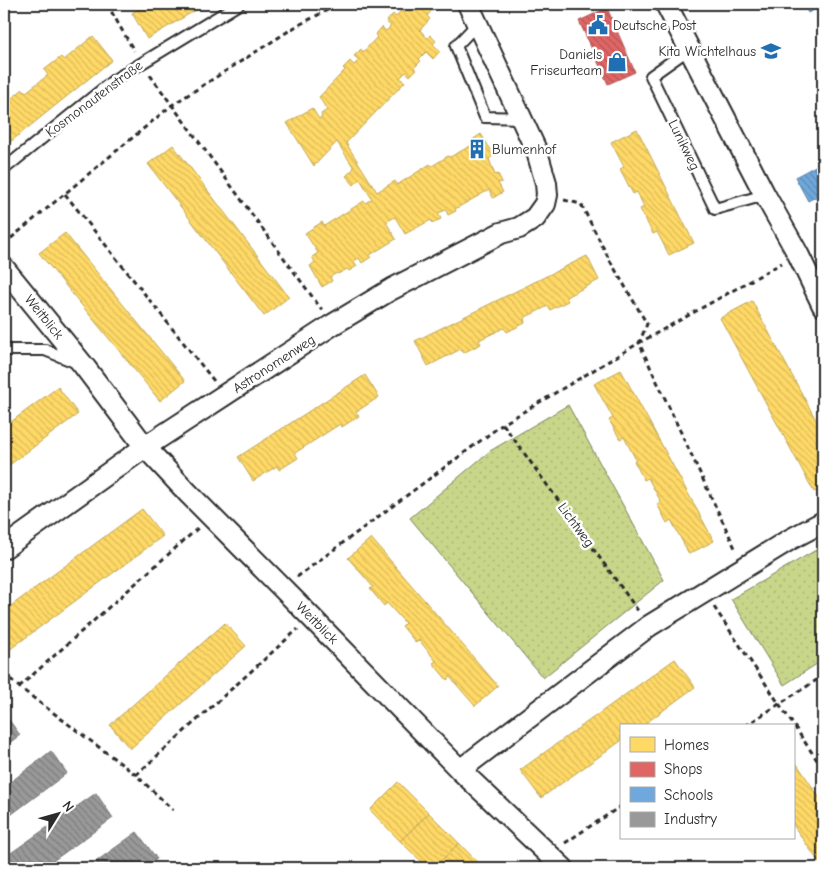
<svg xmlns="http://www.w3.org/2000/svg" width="827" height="872" viewBox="0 0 827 872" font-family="'Comic Neue',sans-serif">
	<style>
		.grass { fill: url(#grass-dots); stroke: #7a805a }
		.homes { fill: url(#homes-back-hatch); stroke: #bfa554 }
		.shops { fill: url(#shops-back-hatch); stroke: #aa5454 }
		.schools { fill: url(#schools-back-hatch); stroke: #5b82a7 }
		.industry { fill: url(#industry-back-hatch); stroke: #787878 }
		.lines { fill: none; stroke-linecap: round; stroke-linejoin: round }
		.service-casing { stroke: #2b2b2b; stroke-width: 14 }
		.minor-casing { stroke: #2b2b2b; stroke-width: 24 }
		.path { stroke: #2b2b2b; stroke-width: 3; stroke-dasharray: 5 4; stroke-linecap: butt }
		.service { stroke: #fff; stroke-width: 10 }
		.minor { stroke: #fff; stroke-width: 20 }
		.labels { text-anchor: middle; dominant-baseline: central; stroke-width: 5; stroke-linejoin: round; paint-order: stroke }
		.poi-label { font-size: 14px; fill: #2b2b2b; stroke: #fff; text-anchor: start }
		.street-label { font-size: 14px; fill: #2b2b2b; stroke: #fff }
	</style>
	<defs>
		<pattern id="grass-dots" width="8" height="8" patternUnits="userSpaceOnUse" patternTransform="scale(1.25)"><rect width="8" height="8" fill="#c8d68a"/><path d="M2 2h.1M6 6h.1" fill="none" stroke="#acb877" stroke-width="1.8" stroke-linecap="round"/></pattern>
		<pattern id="homes-back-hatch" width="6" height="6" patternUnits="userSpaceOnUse" patternTransform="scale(1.25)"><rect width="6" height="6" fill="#ffd966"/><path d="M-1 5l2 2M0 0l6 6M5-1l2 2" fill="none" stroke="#dbba59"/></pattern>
		<pattern id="shops-back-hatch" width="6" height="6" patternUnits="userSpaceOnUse" patternTransform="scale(1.25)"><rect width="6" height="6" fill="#e06666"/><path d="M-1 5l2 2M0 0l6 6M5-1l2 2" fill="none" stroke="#b65454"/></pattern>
		<pattern id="schools-back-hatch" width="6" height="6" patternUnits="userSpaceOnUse" patternTransform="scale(1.25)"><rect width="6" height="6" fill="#6fa8dc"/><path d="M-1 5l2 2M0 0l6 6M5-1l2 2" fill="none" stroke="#5b89b3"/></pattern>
		<pattern id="industry-back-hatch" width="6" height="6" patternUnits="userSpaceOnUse" patternTransform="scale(1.25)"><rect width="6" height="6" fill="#999"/><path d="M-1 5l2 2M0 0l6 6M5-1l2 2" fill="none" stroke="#7d7d7d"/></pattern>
	</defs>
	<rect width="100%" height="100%" fill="#fff"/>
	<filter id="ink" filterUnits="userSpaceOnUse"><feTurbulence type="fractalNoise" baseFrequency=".02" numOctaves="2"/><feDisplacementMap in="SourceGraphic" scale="10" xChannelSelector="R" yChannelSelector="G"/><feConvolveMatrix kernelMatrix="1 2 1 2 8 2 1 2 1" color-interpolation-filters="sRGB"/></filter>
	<g filter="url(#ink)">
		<g class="grass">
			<path d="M568,405l96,175 -121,98 -133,-160 80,-67z"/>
			<path d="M823,546v114l-39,25 -53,-86z"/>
		</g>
		<g class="homes">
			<path d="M147,4h59l-59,35 -15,-26z"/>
			<path d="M409,4h16l7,6 -5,6 3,3 -10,11 7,8 3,-3 6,6 -3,3 7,7 -7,8 -7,-7 -7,7 2,2 -7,7 2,2 -6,6 -4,-4 -6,6 5,4 -59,61 31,49 18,-11 2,4 33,-21 2,2 16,-10 2,1 24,-13 -2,-4 9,-6 13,21 -5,4 6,16 3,-1 4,8 -4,1 5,9 -10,6 -4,-8 -34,19 1,2 -8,4 -2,-5 -8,3 3,6 -9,4 -1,-3 -26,14 -10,-17 -9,5 10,17 -26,16 1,2 -9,6 -3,-5 -5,3 3,5 -8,5 -2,-2 -9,5 -1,-1 -7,4 2,4 -10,6 -12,-21 5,-4 -3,-5 6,-4 -13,-20 17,-11 2,4 40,-25 1,2 7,-4 -12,-20 -6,6 -8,-9 8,-8 -17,-26 -23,24 -27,-43 25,-15 7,11 3,-2 -1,-3 6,-4 -8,-13 26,-27 -2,-2 7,-7 4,4 5,-5 -5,-4 7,-7 2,3 14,-15 -2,-2 7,-8 4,4 5,-5 -5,-4 7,-8 3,3 5,-7 3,3 7,-8z"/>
			<path d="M93,36l19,24 -108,87v-38l5,-4 -2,-3 16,-13 3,3 22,-17 -4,-5 17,-13 3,3z"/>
			<path d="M637,129l57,114 -25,12 -12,-23 -4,2 -13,-25 4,-2 -7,-15 -4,2 -13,-25 4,-2 -13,-25z"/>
			<path d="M173,145l116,152 -25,19 -116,-152z"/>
			<path d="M65,233l120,148 -25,20 -121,-148z"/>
			<path d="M587,256l12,24 -33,17 2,4 -18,9 -2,-4 -24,12 1,5 -18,9 -3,-4 -25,12 2,4 -18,9 -2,-4 -33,17 -13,-25z"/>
			<path d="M752,301l71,132v54l-9,5 -94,-174z"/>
			<path d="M621,370l93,171 -25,13 -18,-34 -4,3 -10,-19 4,-2 -13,-24 -4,2 -10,-19 2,-1 -12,-23 -4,2 -11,-19 4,-2 -19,-34z"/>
			<path d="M365,375l14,22 -23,15 3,4 -17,11 -2,-3 -45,29 3,5 -19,12 -2,-4 -24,15 -15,-24z"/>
			<path d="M58,387l20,27 -74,55v-42z"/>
			<path d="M142,509l21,27 -154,114 -5,-8v-31z"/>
			<path d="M371,538l127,148 -23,20 -25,-29 -3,3 -14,-17 3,-2 -17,-21 -3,3 -14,-17 3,-3 -18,-20 -3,3 -14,-17 3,-2 -25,-29z"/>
			<path d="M225,623l21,23 -116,103 -20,-24z"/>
			<path d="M675,659l20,28 -53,39h-21v15l-80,57 -21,-28z"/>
			<path d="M793,758l30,45v65l-30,-43z"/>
			<path d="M398,782l31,31 -29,28 -30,-31z"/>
			<path d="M429,813l30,30 -25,25h-6l-28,-27z"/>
			<path d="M459,843l24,25h-49z"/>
		</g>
		<path class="shops" d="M607,8l28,64 -27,12 -29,-63z"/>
		<g class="schools">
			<path d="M803,4h20v1l-15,8z"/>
			<path d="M823,162v31l-15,8 -13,-24z"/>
		</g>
		<g class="industry">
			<path d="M4,713l16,22 -16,12z"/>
			<path d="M51,751l16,22 -63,47v-33z"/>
			<path d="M96,793l17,25 -70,50h-26l-9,-13z"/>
			<path d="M137,832l20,27 -14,9h-56z"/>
		</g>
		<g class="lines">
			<defs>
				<g id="service">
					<path d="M477,24l-21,22 29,71 36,1"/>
					<path d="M689,49l-38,27 64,133 50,-14"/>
					<path d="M4,169l110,-89 125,-76"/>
					<path d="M4,350h41l30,12"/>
				</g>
				<g id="minor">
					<path d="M666,4l99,191 33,59 25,52"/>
					<path d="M4,268l80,98 61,81 43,46 123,124 149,153 103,98"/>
					<path d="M4,548l141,-101 187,-122 60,-36 109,-56 18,-5 16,-10 10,-14 2,-9 -1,-12 -9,-31 -69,-148"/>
					<path d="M460,770l189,-144 140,-86 34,-18"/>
				</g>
			</defs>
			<use href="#service" class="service-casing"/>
			<use href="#minor" class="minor-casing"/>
			<g class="path">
				<path d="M107,4l27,47"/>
				<path d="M150,75l172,235"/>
				<path d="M65,194l149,187"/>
				<path d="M564,200l17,4 28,55 38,65 -8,19 97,207"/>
				<path d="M4,244l168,-139 123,-78 44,-23"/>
				<path d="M503,424l136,188"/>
				<path d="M297,577l206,-153 136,-81 143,-80"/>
				<path d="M714,607l109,162"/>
				<path d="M4,673l15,14 117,88 37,35"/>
				<path d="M19,687l179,-159"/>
				<path d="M745,726l78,-50"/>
				<path d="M136,775l162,-146"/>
				<path d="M565,843l56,-37"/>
			</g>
			<use href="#service" class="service"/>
			<use href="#minor" class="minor"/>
		</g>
	</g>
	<defs>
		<symbol id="civic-bare" viewBox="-9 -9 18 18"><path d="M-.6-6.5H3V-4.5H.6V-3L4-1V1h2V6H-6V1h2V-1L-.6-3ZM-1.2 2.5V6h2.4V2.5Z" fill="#1f6fb2" stroke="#fff" stroke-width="2.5" paint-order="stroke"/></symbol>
		<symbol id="school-bare" viewBox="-9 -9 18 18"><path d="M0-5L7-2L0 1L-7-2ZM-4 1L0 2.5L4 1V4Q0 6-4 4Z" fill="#1f6fb2" stroke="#fff" stroke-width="2.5" paint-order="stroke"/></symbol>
		<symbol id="shop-bare" viewBox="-9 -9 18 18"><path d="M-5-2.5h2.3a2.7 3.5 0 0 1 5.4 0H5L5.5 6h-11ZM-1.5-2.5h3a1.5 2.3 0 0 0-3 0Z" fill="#1f6fb2" stroke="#fff" stroke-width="2.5" paint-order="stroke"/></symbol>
		<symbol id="building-bare" viewBox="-9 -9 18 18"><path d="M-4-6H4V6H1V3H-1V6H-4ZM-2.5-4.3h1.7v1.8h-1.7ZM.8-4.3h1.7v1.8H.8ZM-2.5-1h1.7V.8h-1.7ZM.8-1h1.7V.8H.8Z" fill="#1f6fb2" stroke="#fff" stroke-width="2.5" paint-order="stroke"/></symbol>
	</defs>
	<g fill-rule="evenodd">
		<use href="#civic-bare" x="584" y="11" width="28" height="28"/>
		<use href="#school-bare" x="757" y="37" width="28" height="28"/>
		<use href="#shop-bare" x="603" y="48" width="28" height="28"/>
		<use href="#building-bare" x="463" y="135" width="28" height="28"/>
	</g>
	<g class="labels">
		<g class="poi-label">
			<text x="613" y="25">Deutsche Post</text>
			<text x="756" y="51" text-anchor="end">Kita Wichtelhaus</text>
			<text x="602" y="54" text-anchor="end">Daniels<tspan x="602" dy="16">Friseurteam</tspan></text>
			<text x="492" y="149">Blumenhof</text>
		</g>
		<g class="street-label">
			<text transform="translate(94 99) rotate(-37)">Kosmonautenstraße</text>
			<text transform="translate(684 145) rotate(64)">Lunikweg</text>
			<text transform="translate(44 317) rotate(51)">Weitblick</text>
			<text transform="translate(274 364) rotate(-33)">Astronomenweg</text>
			<text transform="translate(576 525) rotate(54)">Lichtweg</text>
			<text transform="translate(317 623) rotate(45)">Weitblick</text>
		</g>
	</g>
	<rect width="827" height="872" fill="none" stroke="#fff" stroke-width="20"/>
	<rect x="10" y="10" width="807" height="852" fill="none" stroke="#2b2b2b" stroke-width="2" filter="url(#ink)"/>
	<rect x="620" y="724" width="175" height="115" fill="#ffffff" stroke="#aaaaaa"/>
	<rect x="630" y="737" width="25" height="15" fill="#ffd966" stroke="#aaaaaa"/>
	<text x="664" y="750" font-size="15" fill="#2b2b2b">Homes</text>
	<rect x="630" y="762" width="25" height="15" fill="#e06666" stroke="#aaaaaa"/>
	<text x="664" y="774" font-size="15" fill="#2b2b2b">Shops</text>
	<rect x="630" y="787" width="25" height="15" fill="#6fa8dc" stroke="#aaaaaa"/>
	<text x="664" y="800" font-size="15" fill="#2b2b2b">Schools</text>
	<rect x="630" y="812" width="25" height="15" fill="#999999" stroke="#aaaaaa"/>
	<text x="664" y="824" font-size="15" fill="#2b2b2b">Industry</text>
	<g transform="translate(58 814) rotate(53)" stroke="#ffffff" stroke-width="4" paint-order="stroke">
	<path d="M0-4L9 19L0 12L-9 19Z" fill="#2b2b2b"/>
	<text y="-8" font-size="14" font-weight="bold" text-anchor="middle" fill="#2b2b2b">N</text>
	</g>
</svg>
